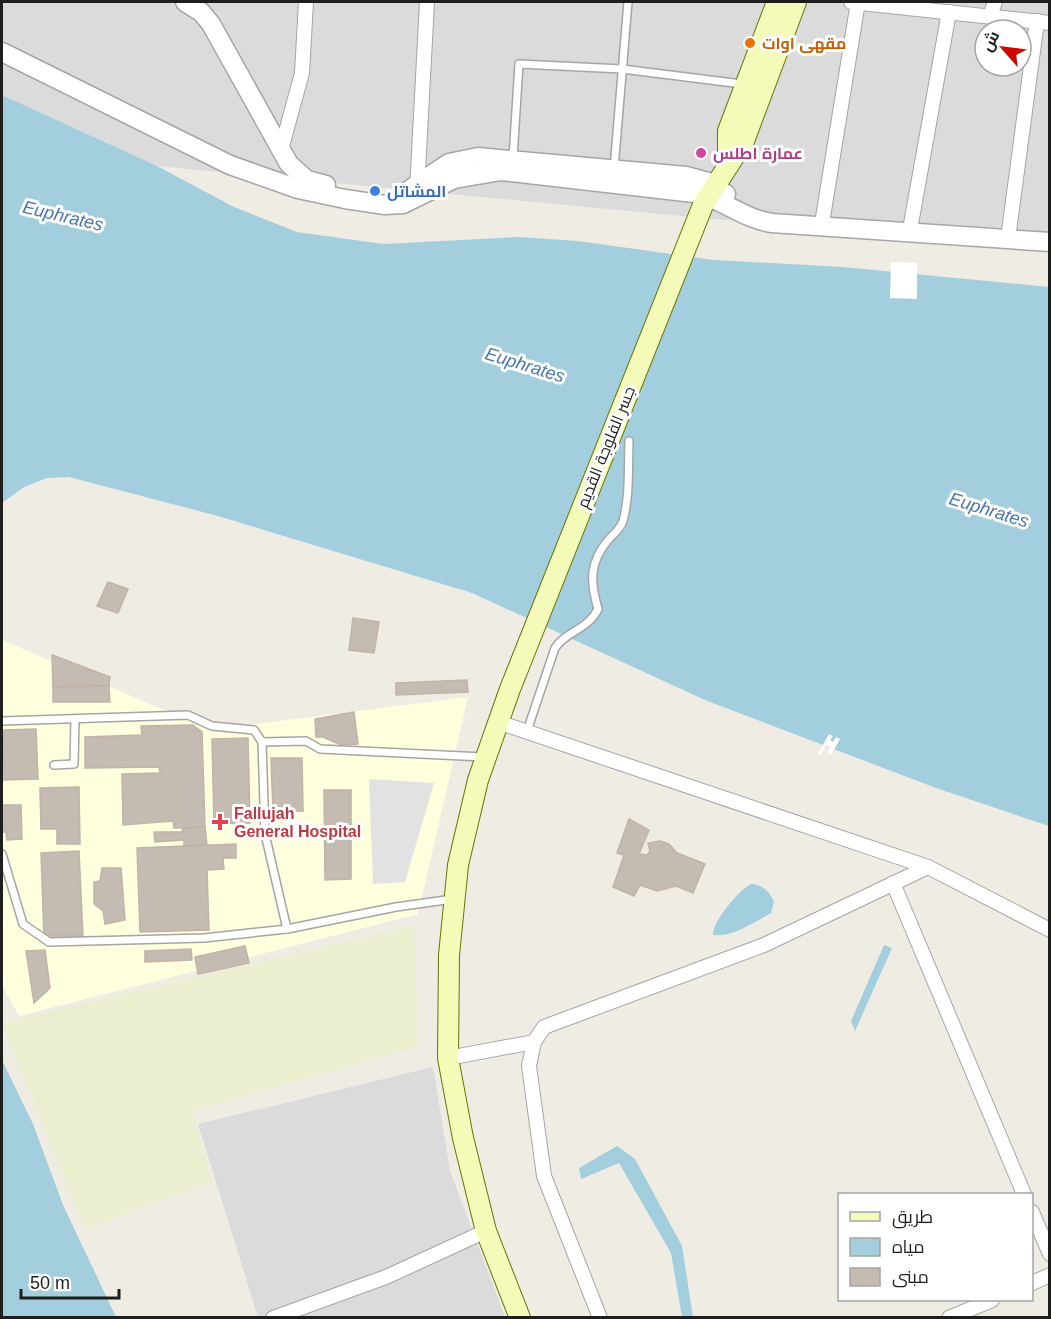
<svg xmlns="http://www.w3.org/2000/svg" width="1051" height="1319" viewBox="0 0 1051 1319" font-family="Arial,Cairo,sans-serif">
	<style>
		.residential { fill: #dcdbdb; fill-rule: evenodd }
		.education { fill: #feffdd }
		.farmland { fill: #ebeecf }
		.parking { fill: #e2e2e2 }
		.water { fill: #a3cedd }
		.pier { fill: #fff }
		.building { fill: #c4bbb3; stroke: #c1b3a6; stroke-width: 1.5 }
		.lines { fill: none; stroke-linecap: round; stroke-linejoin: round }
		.service-casing { stroke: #a5a5a5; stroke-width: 10 }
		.minor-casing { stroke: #a5a5a5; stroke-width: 16 }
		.tertiary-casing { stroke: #a5a5a5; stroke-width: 21 }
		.secondary-casing { stroke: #657604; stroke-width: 22 }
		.service { stroke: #fff; stroke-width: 7 }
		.minor { stroke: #fff; stroke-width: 14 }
		.tertiary { stroke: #fff; stroke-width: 18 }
		.secondary { stroke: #f4fab7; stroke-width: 20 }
		.food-dot { fill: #e8710a; stroke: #fff; stroke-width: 2 }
		.hotel-dot { fill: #d1479c; stroke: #fff; stroke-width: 2 }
		.shop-dot { fill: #3f7fe0; stroke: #fff; stroke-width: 2 }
		.health-dot { fill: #e0444e; stroke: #fff; stroke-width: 2 }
		.labels { text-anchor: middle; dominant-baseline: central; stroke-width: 6; stroke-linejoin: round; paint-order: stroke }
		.food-label { font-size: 16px; font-weight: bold; fill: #c56008; stroke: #fff; text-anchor: start }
		.hotel-label { font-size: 16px; font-weight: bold; fill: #b23c85; stroke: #fff; text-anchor: start }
		.shop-label { font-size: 16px; font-weight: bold; fill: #366cbe; stroke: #fff; text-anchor: start }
		.street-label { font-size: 16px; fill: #1e1e1e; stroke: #fff }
		.health-label { font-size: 16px; font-weight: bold; fill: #be3a42; stroke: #fff; text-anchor: start }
		.water-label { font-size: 18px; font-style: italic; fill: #4978ae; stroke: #fff }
	</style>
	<rect width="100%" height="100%" fill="#efece4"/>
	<g class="residential">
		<path d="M2,2h1047v249l-892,-85 -155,-71zM985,30h36v36h-36z"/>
		<path d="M433,1067l17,104 55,146h-247l-60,-193z"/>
	</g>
	<path class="education" d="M2,640l208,90 258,-33 -50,217 -399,102 -17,-30z"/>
	<path class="farmland" d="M414,926l4,120 -226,65 20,71 -127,47 -83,-206z"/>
	<path class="parking" d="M369,779l65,4 -29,99 -32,2z"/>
	<g class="water">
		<path d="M2,95l155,71 77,41 63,25 86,12 136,-7 59,4 136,19 129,7 206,20v539l-113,-38 -231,-88 -233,-107 -254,-77 -149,-39 -22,1 -23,9 -22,16z"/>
		<path d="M751,884c12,1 18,7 23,18l-3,11c-16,9 -40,25 -58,22 0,-14 25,-44 38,-51z"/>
		<path d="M884,945l8,3 -37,83 -4,-10z"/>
		<path d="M2,1060l31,64 30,81 53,112h-114z"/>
		<path d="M617,1146l18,13 47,87 11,71h-11l-11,-64 -52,-90 -38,16 -2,-11z"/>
	</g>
	<g class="pier">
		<path d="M891,262l26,1v36l-27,-1z"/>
		<path d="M829,734l4,2 -3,4 3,2 3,-5 4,2 -9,16 -4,-2 3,-5 -4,-3 -5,10 -3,-1z"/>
	</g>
	<g class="building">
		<path d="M108,582l20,7 -10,24 -21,-7z"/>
		<path d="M353,618l26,4 -5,31 -25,-3z"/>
		<path d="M52,655l58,22 -1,9 -56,1z"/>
		<path d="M467,680l1,12 -72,3v-12z"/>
		<path d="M109,686l1,16h-57v-15z"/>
		<path d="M354,712l4,32 -17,1 -18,-8h-7l-1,-18z"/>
		<path d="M193,725l9,7 3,95 -31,1 -1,-7 -50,4 -1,-51 38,-1 -1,-6 -74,1v-31l57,-2 -1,-9z"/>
		<path d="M36,729l2,50 -36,1 2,-50z"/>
		<path d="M248,738l2,85 -36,1 -2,-85z"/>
		<path d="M271,758h31l1,53 -30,1z"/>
		<path d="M79,787l1,57h-23v-15h-16l-1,-41z"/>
		<path d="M324,790h27v89l-26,1z"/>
		<path d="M2,805h19l1,34 -15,1 -1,-8h-4z"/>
		<path d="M629,819l20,11 -10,24 8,1 3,-4 -2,-8 12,-2 9,3 8,9 28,11 -12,29 -17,-7 -19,5 -17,-6 -6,11 -21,-9 11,-32 -7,-2z"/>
		<path d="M205,827l2,18 -23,1v-6l-29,2 -1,-10h28l1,-4z"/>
		<path d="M236,844v14h-13l1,11 -17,1 2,60 -69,2 -3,-84z"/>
		<path d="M79,851l4,85h-39l-3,-83z"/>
		<path d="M102,868h19l4,52 -20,4 -2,-13 -9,-7v-22l6,-1z"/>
		<path d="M245,946l4,17 -51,11 -3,-17z"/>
		<path d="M191,949l1,11 -47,2v-11z"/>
		<path d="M45,950l5,38 -16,15 -8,-52z"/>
	</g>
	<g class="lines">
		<defs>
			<g id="service">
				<path d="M513,158l6,-94 103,5 120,15"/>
				<path d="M614,169l14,-167"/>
				<path d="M2,721l186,-6 24,11 42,4 8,12 3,92 22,95"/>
				<path d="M527,731l28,-83c11,-17 33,-18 43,-39 -8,-27 -9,-47 11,-70 5,-5 12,-11 14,-18 7,-26 5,-54 6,-80"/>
				<path d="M262,742l44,-1 14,8 163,8"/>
				<path d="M54,765l20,-1 1,-45"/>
				<path d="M2,854l21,70 26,18 155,-4 83,-9 109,-22 57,-8"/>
			</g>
			<g id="minor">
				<path d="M851,2l199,21"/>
				<path d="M990,16l5,-14"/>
				<path d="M281,150l21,-77 4,-71"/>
				<path d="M417,190l10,-188"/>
				<path d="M823,217l35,-215"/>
				<path d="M911,224l38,-212"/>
				<path d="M1009,231l28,-210"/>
				<path d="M498,722l430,145 122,63"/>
				<path d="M893,883l131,311"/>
				<path d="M448,1058l86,-16"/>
				<path d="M1032,1212l18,42"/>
				<path d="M1032,1283l18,-8"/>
				<path d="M273,1318l113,-41 100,-46"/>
				<path d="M600,1318l-56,-142 -15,-110 5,-24 10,-15 220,-82 164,-78"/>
				<path d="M949,1318l43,-18"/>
			</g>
			<g id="tertiary">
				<path d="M185,2l16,10 10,12 78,140 18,16 19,5"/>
				<path d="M2,52l228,113 68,24 47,10 40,6 18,-1 51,-25 47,-8 193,22c28,5 49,26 78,30l278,19"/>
				<path d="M409,190l40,-27 29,-6 208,19 22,6 18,12"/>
			</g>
			<g id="secondary">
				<path d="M728,165v-34l49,-129"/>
				<path d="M520,1318l-34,-87 -23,-93 -15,-80 1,-103 9,-90 20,-85 32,-91 193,-484 41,-64 52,-139"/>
			</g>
		</defs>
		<use href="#service" class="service-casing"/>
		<use href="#minor" class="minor-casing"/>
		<use href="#tertiary" class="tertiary-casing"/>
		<use href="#secondary" class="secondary-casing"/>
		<use href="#service" class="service"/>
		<use href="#minor" class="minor"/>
		<use href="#tertiary" class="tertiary"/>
		<use href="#secondary" class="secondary"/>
	</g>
	<circle class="food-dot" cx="750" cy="43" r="6"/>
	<circle class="hotel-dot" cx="701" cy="153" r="6"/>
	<circle class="shop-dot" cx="375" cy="191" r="6"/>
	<path class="health-dot" d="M217 813h6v6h6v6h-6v6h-6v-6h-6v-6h6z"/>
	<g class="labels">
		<g class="food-label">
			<text x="762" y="43">مقهى اوات</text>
		</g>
		<g class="hotel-label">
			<text x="713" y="153">عمارة اطلس</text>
		</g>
		<g class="shop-label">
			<text x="387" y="191">المشاتل</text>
		</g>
		<g class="street-label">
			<text transform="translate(606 447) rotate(-68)">جسر الفلوجة القديم</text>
		</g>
		<g class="health-label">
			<text x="234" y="813">Fallujah<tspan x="234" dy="18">General Hospital</tspan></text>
		</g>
		<g class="water-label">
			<text transform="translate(63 216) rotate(13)">Euphrates</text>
			<text transform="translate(525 365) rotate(17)">Euphrates</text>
			<text transform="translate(989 510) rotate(17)">Euphrates</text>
		</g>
	</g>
	<rect width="1051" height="1319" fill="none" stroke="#1e1e1e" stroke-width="6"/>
	<rect x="838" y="1193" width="195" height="108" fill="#ffffff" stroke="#a5a5a5" stroke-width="1.5"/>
	<rect x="850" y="1212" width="30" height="9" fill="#f4fab7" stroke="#a5a5a5" stroke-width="1.5"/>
	<text x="892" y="1223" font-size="18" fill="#1e1e1e">طريق</text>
	<rect x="850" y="1238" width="30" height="18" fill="#a3cedd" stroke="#a5a5a5" stroke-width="1.5"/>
	<text x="892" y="1253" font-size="18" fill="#1e1e1e">مياه</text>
	<rect x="850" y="1268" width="30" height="18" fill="#c4bbb3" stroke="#a5a5a5" stroke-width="1.5"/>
	<text x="892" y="1283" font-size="18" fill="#1e1e1e">مبنى</text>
	<g transform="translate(1003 48) rotate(298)"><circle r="28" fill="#ffffff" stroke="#a5a5a5" stroke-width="1.5"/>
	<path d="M0-4.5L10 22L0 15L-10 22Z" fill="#cc0800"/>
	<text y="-9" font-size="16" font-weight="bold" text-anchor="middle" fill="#1e1e1e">ش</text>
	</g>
	<path d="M21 1289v9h98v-9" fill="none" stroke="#1e1e1e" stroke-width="3"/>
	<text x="30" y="1289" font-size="18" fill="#1e1e1e" stroke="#ffffff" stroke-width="4.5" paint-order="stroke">50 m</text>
</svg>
